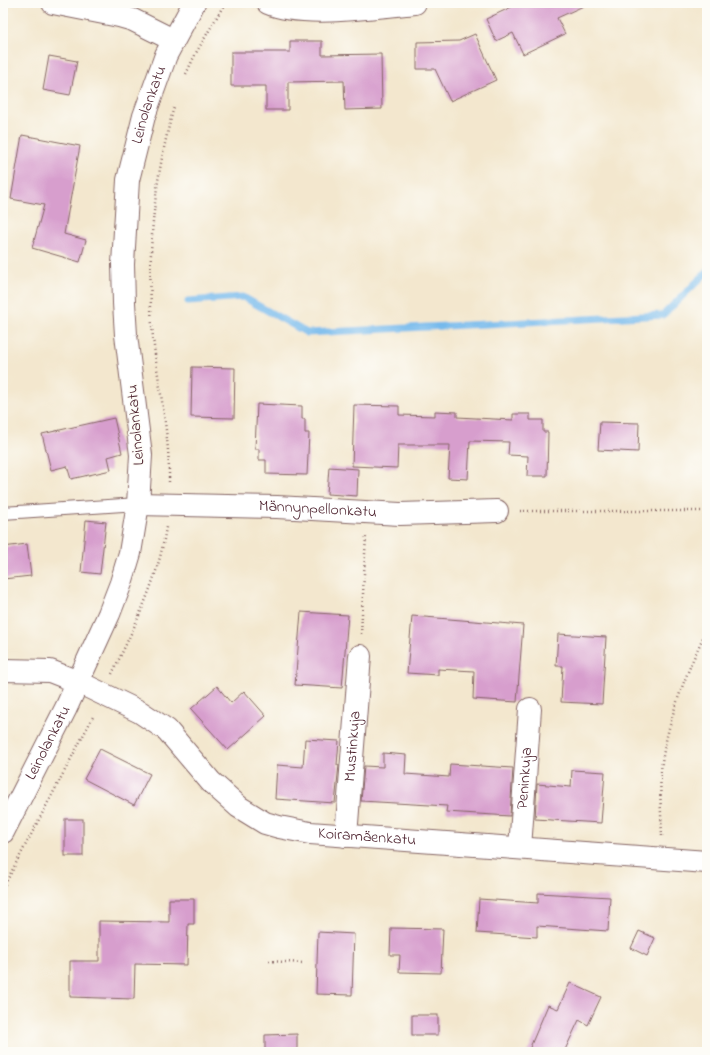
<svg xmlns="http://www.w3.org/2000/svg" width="710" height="1055" viewBox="0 0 710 1055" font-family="'Indie Flower',sans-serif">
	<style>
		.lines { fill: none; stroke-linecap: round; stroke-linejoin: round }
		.stream { stroke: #75b9ec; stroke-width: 7 }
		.building { fill: #d79ecd }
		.lane-casing { stroke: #856564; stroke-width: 14 }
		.street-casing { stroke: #856564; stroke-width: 24 }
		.secondary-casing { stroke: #856564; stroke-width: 24 }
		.path { stroke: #856564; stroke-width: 2.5; stroke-dasharray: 1 3; stroke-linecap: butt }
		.lane { stroke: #fff; stroke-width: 12 }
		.street { stroke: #fff; stroke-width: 22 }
		.secondary { stroke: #fff; stroke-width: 22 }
		.labels { text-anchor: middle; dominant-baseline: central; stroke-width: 3; stroke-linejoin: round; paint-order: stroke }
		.street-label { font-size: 16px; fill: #4a1f2b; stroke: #fdfcf7 }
	</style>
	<rect width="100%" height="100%" fill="#fdfcf7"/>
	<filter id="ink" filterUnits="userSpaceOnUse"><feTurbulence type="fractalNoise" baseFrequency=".025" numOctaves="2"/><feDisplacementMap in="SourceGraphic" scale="8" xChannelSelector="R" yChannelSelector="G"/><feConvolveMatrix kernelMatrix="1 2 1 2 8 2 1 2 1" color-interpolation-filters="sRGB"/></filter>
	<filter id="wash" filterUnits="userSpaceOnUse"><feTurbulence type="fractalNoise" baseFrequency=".012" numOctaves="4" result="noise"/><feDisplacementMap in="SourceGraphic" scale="16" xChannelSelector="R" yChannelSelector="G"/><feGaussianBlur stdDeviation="0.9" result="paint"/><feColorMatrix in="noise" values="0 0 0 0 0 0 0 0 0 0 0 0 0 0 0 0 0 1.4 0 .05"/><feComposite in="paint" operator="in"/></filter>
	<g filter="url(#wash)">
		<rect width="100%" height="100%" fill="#f3e7ce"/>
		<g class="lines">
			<path class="stream" d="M188,301l55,-4 64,36 356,-18 44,-43"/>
		</g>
		<g id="blocks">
			<g class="building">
				<path d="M520,3h70l-33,15 8,16 -42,20 -10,-21 -17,8 -10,-22z"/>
				<path d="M475,34l21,46 -46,21 -15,-32h-18v-27l42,-1z"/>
				<path d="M290,41h32v14l59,-1 1,55 -37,1 -1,-29 -56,1v28h-22v-24h-35v-34h59z"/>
				<path d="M49,56l28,5 -7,34 -27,-5z"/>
				<path d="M22,135l58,11 -16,88 22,6 -6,22 -48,-14 12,-43 -33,-6z"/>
				<path d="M192,367l43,1 -1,50 -43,-1z"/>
				<path d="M257,404l45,2v13h3v14h4l-2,42 -41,-1v-14h-7v-11h-4z"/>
				<path d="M354,405l45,1v9l36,1v-5l22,1v5l56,3v-6h17v6h13v12h5l-1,44h-20l1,-20 -20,-1 1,-13 -39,-1 -2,38 -20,-1 2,-33h-52l-1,23 -45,-2z"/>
				<path d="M114,418l8,35 -14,4 3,13 -40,9 -4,-13 -16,4 -9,-36z"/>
				<path d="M600,422l39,1 -1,29 -40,-2z"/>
				<path d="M329,467l29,2 -1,27 -30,-2z"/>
				<path d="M86,520l20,2 -6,52 -19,-2z"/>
				<path d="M27,544l4,32 -28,3v-32z"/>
				<path d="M301,612l47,3 -6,73 -47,-3z"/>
				<path d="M412,616l111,9 -6,77 -44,-3 1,-28 -36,-2v6l-31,-2z"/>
				<path d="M558,634l48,3 -4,67 -41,-2 2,-36h-7z"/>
				<path d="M217,686l14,17 13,-12 22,25 -38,34 -37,-41z"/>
				<path d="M305,739l34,2 -2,24h2l-4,38 -60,-4 2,-34 26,2z"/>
				<path d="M100,749l50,25 -16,31 -50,-26z"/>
				<path d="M383,753l23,2 -1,19 44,3 1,-13 63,4 -3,48 -64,-4 1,-6 -86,-5 3,-35 19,1z"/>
				<path d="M572,770l33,2 -4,51 -66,-4 2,-35 34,3z"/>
				<rect x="65" y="819" width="18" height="37"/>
				<path d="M538,893l72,4 -2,34 -71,-5v11l-60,-4 2,-34 59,4z"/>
				<path d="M169,899h25v25h-6l-1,41 -52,-1 -1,35 -64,-2v-36h29v-40l70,1z"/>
				<path d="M391,928l52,1 -2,44 -42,-1 1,-17h-10z"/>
				<path d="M639,931l16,7 -8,18 -16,-8z"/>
				<path d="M318,932l36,2 -2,61 -36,-1z"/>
				<path d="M570,983l31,14 -13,28 -9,-5 -15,32h-36l20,-47 10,4z"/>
				<rect x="412" y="1015" width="26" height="20"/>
				<path d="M297,1034v18h-32v-17z"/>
			</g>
		</g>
	</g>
	<g filter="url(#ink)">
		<use href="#blocks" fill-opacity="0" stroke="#856564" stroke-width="1"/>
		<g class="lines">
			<defs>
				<path id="lane" d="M3,513l135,-9"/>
				<g id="street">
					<path d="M53,3l66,13 14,4 40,20"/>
					<path d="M268,3c34,15 109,4 147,0"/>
					<path id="s1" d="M138,504l139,3 123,7 97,-3"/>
					<path id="s2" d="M3,670l47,1 28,11 62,30 27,18 44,52 28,25 26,16 14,4 31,6 397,29"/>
					<path id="s3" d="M346,836l14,-180"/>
					<path id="s4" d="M520,848l10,-139"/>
				</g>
				<g id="secondary">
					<path id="s5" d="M3,832l63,-124 43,-94 12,-31 9,-30 8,-49 3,-49 -15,-120 -2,-32 -1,-39 5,-84 16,-64 22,-61 28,-52"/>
				</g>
			</defs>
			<use href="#lane" class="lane-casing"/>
			<use href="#street" class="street-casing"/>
			<use href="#secondary" class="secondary-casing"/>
			<g class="path">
				<path d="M186,74l10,-21 29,-50"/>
				<path d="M169,482c1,-53 -13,-104 -17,-156 -5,-75 2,-147 22,-219"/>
				<path d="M520,511h187"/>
				<path d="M361,634l5,-99"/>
				<path d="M112,674c22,-47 47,-95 54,-147"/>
				<path d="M662,836c-1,-24 -3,-50 0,-74 7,-46 25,-91 45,-133"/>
				<path d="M3,888l91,-173"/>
				<path d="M269,961l35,2"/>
			</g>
			<use href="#lane" class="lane"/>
			<use href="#street" class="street"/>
			<use href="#secondary" class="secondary"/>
		</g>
	</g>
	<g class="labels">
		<g class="street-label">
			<text stroke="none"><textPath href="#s5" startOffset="760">Leinolankatu</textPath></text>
			<text transform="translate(136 425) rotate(-95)">Leinolankatu</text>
			<text stroke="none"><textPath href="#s1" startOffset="180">Männynpellonkatu</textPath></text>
			<text stroke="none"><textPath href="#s5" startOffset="100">Leinolankatu</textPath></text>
			<text stroke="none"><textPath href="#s3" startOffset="90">Mustinkuja</textPath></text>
			<text stroke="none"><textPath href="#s4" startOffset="70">Peninkuja</textPath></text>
			<text stroke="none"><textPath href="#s2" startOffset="418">Koiramäenkatu</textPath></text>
		</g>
	</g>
	<rect width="710" height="1055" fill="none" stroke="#fdfcf7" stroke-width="16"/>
</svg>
